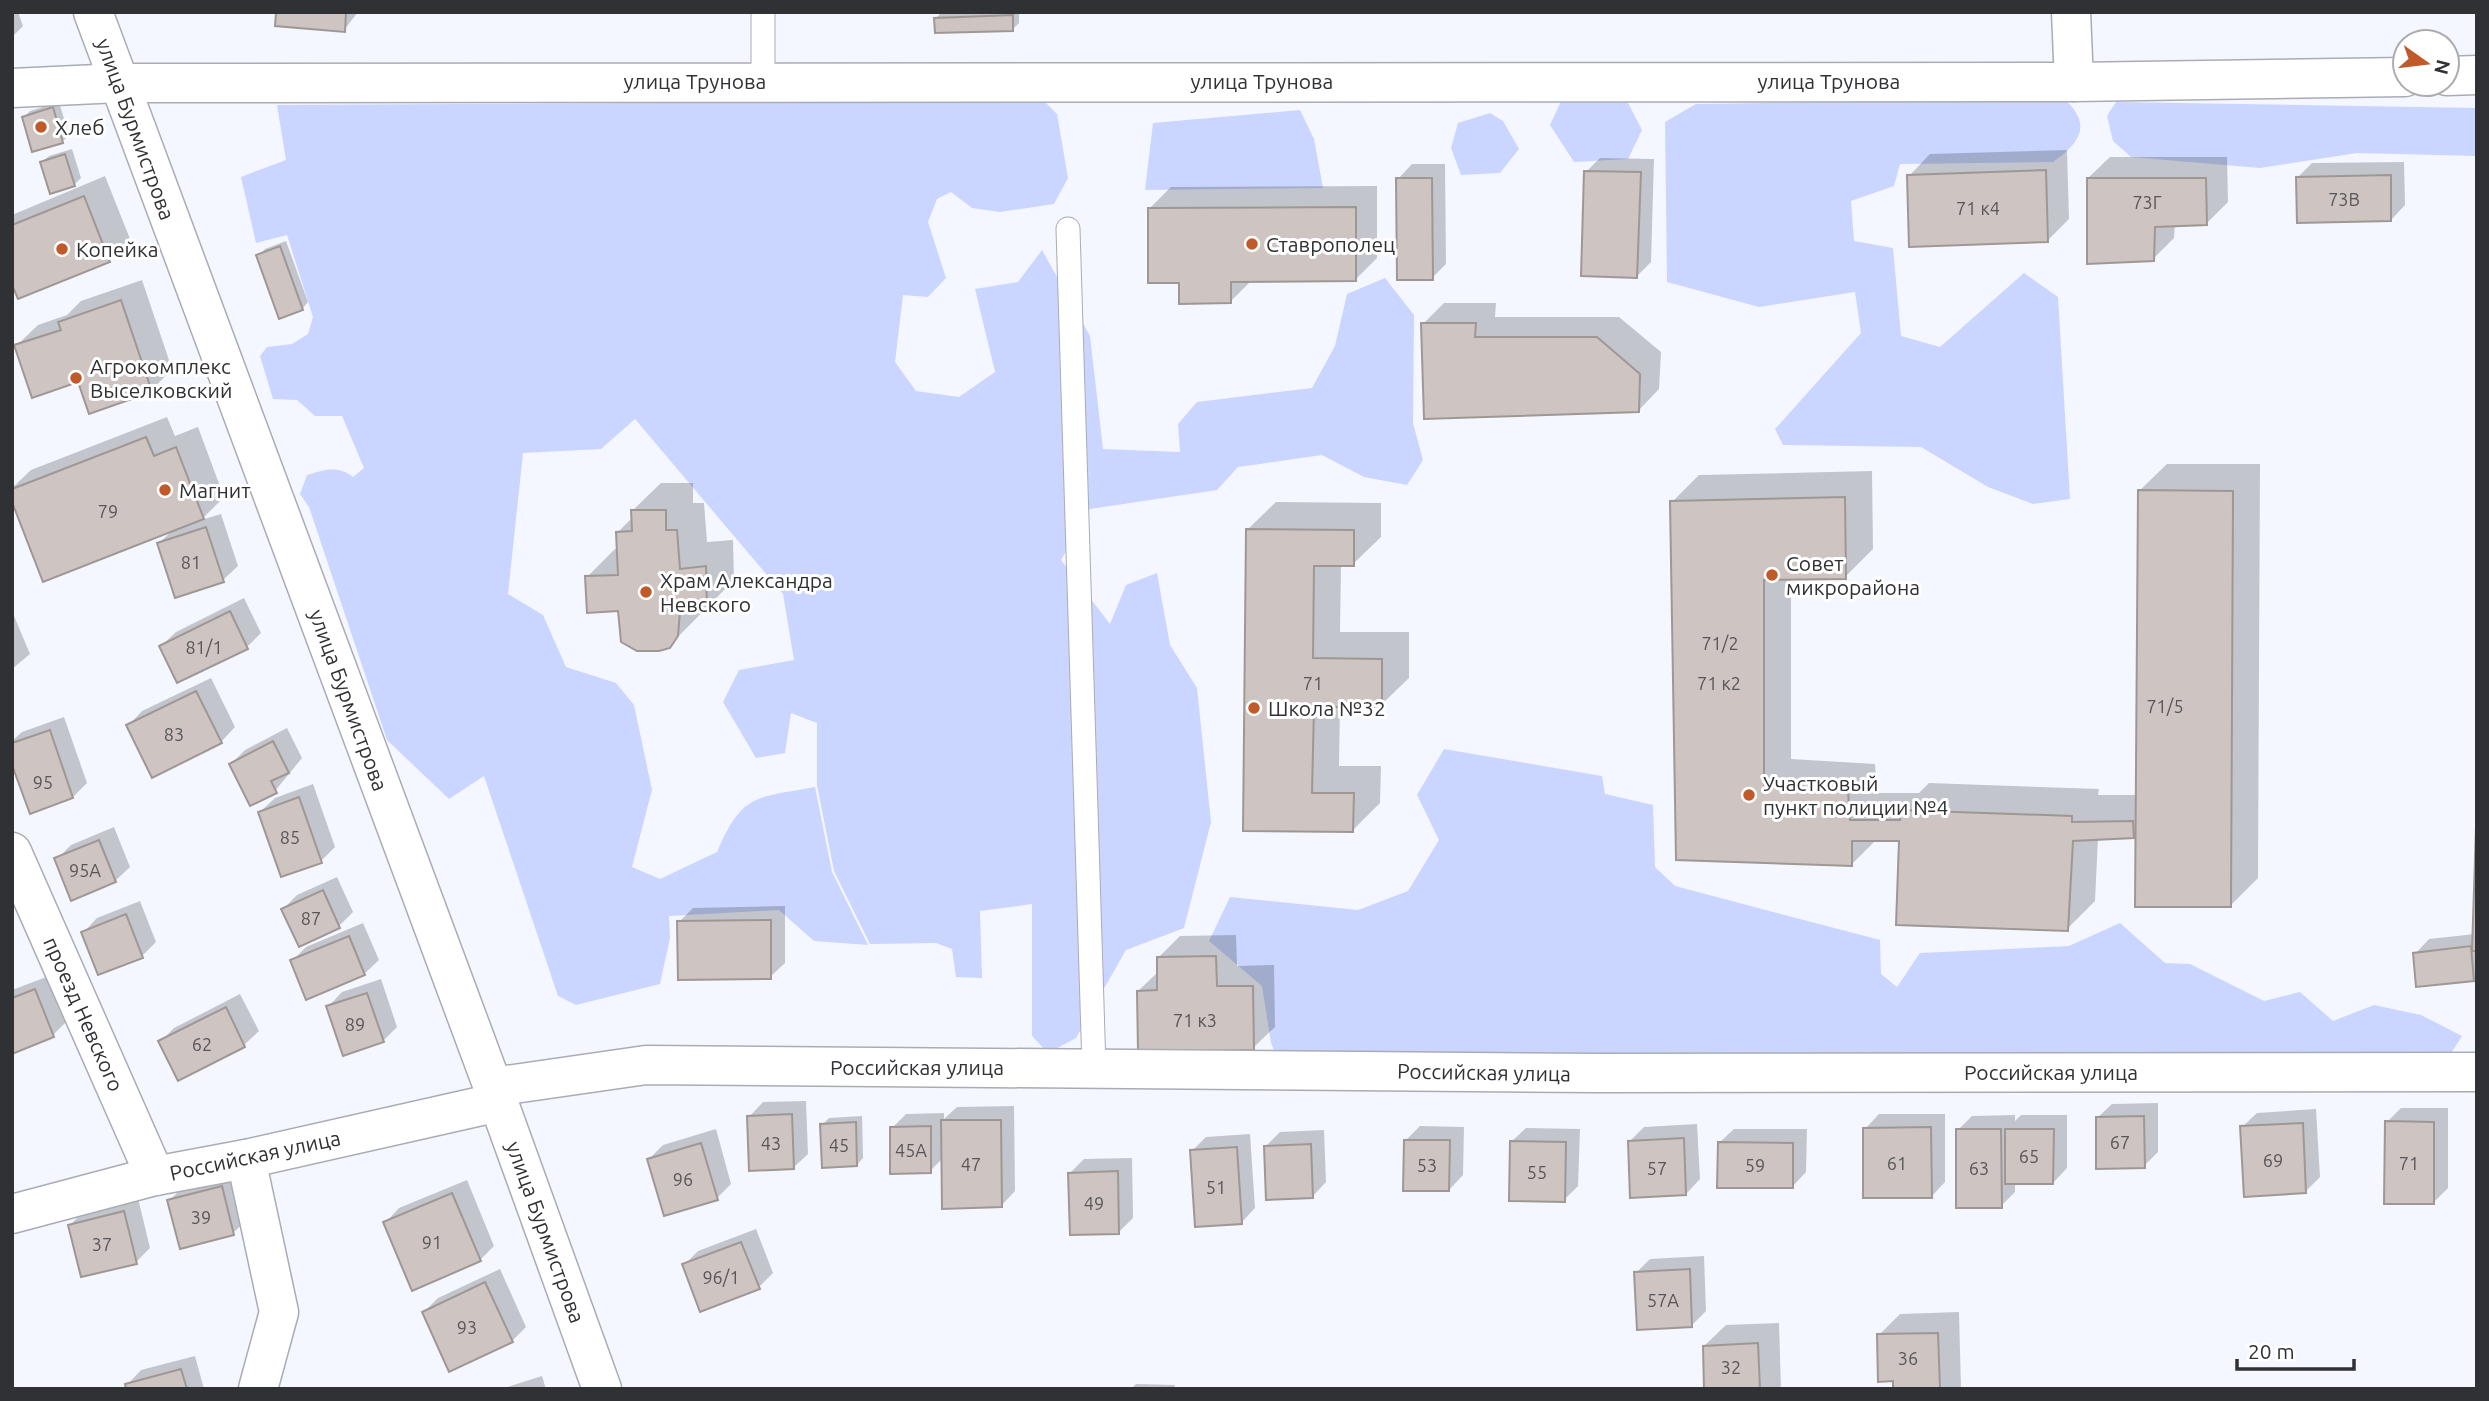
<svg xmlns="http://www.w3.org/2000/svg" width="2489" height="1401" viewBox="0 0 2489 1401" font-family="Ubuntu,sans-serif">
	<style>
		.green { fill: #cad6ff }
		.shadow { fill: #0003 }
		.building { fill: #cec5c2; stroke: #9f9793; stroke-width: 2 }
		.lines { fill: none; stroke-linecap: round; stroke-linejoin: round }
		.service-casing { stroke: #aaacb4; stroke-width: 25 }
		.minor-casing { stroke: #aaacb4; stroke-width: 41 }
		.tertiary-casing { stroke: #aaacb4; stroke-width: 41 }
		.service { stroke: #fff; stroke-width: 23 }
		.minor { stroke: #fff; stroke-width: 38 }
		.tertiary { stroke: #fff; stroke-width: 38 }
		.poi-dot { fill: #c05a2b; stroke: #fff; stroke-width: 2.5 }
		.labels { text-anchor: middle; dominant-baseline: central; stroke-width: 6; stroke-linejoin: round; paint-order: stroke }
		.number-label { font-size: 18px; fill: #585658 }
		.street-label { font-size: 21px; fill: #303134; stroke: #fff }
		.poi-label { font-size: 21px; fill: #303134; stroke: #fff; text-anchor: start }
	</style>
	<rect width="100%" height="100%" fill="#f4f7ff"/>
	<g class="green">
		<path d="M1564,95l61,2 17,33 -14,29 -54,3 -24,-37z"/>
		<path d="M2063,98c29,25 19,44 -10,64l-153,2 -6,22 -43,15 3,40 39,7 8,88 39,11 84,-74 34,24 12,202 -37,5 -45,-17 -67,-40 -138,-2 -8,-16 86,-96 -6,-41 -96,15 -92,-25 -2,-160 31,-18z"/>
		<path d="M1044,101l13,13 11,64 -14,26 -54,8 -28,-4 -21,-16 -14,7 -9,23 18,56 -18,19 -25,-2 -8,67 21,29 43,6 36,-25 -20,-83 43,-7 24,-32 48,86 13,113 77,3 -2,-28 19,-22 115,-14 23,-42 12,-52 38,-16 29,37 -1,108 10,37 -16,25 -43,-8 -42,-22 -84,12 -21,23 -127,19 -29,51 49,64 16,-39 31,-12 13,72 27,43 14,134 -27,106 -58,22 -50,88 -28,15 -16,-17v-132l-52,7 2,67 -26,-1 -4,-28 -16,-6 -66,1 -36,-73 -17,-86v-62l-26,-10 -6,40 -29,5 -33,-56 16,-32 55,-10 -11,-66 -148,-175 -34,30 -78,4 -15,141 35,21 23,52 50,16 18,22 18,85 -20,77 28,12 57,-27c25,-59 39,-54 98,-65l17,85 36,73 -54,-4 -35,-31 -110,6 1,22 -10,46 -84,21 -18,-9 -74,-220 -35,23 -62,-59 -78,-233 -9,-13 7,-19c17,-5 31,-10 46,2l11,-9 -22,-52h-27l-18,-16 -24,-1 -13,-43 7,-9 25,-3 16,-10 5,-17 -26,-82 -31,8 -15,-66 45,-17 -9,-55z"/>
		<path d="M2116,102l361,6v48l-120,-3 -97,15 -129,-11 -18,-16 -6,-25z"/>
		<path d="M1300,110l14,29 9,49 -178,2 8,-67z"/>
		<path d="M1490,113l13,8 16,28 -19,24 -39,2 -10,-27 7,-25z"/>
		<path d="M1444,749l158,27 3,18 48,11 2,62 20,19 205,54 1,34 16,13 23,-34 149,-7 51,-23 45,40 25,1 74,37 36,-9 33,29 41,-16 47,10 41,21 -12,19 -701,-2 -473,2 -5,-12 -9,-57 -53,-45 21,-44 128,13 50,-19 31,-51 -22,-45z"/>
	</g>
	<g class="shadow">
		<path d="M12,12h6l5,14 -11,11z"/>
		<path d="M278,12h80l-14,18z"/>
		<path d="M942,12h77v11l-7,7 -76,-12z"/>
		<path d="M59,102l10,33 -7,7 -38,-25 6,-6z"/>
		<path d="M72,149l9,29 -7,7 -32,-23 7,-6z"/>
		<path d="M2067,150l2,69 -21,21 -139,-64 21,-22z"/>
		<path d="M2110,157h117l1,45 -22,22h-31l-1,14 -21,21 -65,-81z"/>
		<path d="M1600,158l54,1 -3,103 -14,14 -51,-104z"/>
		<path d="M2404,162l1,43 -14,15 -94,-42 15,-15z"/>
		<path d="M1412,164h33l1,100 -14,14 -34,-99z"/>
		<path d="M105,176l25,63 -21,21 -97,20v-65z"/>
		<path d="M1377,186v72l-21,21 -104,1 -21,21 -51,-20 -30,-73 21,-21z"/>
		<path d="M286,241l22,61 -6,7 -44,-53 7,-7z"/>
		<path d="M142,280l30,89 -21,22 -71,-11 -64,-34 22,-21 29,-10 14,-14z"/>
		<path d="M1444,303h52l-1,14h124l42,35 -2,37 -21,22 -215,-87z"/>
		<path d="M167,417l8,19 23,-9 26,70 -23,23 20,-6 17,52 -15,14 -64,-37 14,-13 -161,-33v-9l19,-18z"/>
		<path d="M2167,464h93l-2,414 -27,27 -94,-73 -4,4 -35,2 -3,63 -28,28 -166,-90h-24l-25,25 -174,-6 -6,-356 27,-27 173,-4 1,78 -28,28 -54,1v181l84,5 2,29h42l10,-10 170,6 -1,6h40l1,-304z"/>
		<path d="M661,483h32v20h11l3,39 26,-2 1,40 -65,66 -49,-37 -33,-32 28,-28h4l-1,-17 15,-15v-7z"/>
		<path d="M1276,502l105,1v34l-28,27h-12l-1,68h69v46l-28,27h-41l-1,61h42l-1,37 -27,27h-109l4,-301z"/>
		<path d="M244,598l17,35 -14,14 -86,-1 15,-14z"/>
		<path d="M12,611l18,43 -18,15z"/>
		<path d="M211,678l24,49 -14,15 -68,34 -25,-50 14,-15z"/>
		<path d="M64,717l23,66 -14,14 -61,-37v-19l10,-9z"/>
		<path d="M287,728l15,30 -27,33 -44,-27 14,-14z"/>
		<path d="M313,784l22,63 -14,14 -61,-49 15,-14z"/>
		<path d="M114,827l16,40 -15,14 -58,-22 14,-14z"/>
		<path d="M2477,859v117l-3,3 -59,-25 14,-15 46,-5z"/>
		<path d="M337,877l16,35 -14,14 -56,-17 14,-14z"/>
		<path d="M140,901l16,41 -14,14 -59,-23 14,-15z"/>
		<path d="M785,906v57l-15,14 -91,-55 14,-14z"/>
		<path d="M363,923l16,37 -15,14 -72,-13 14,-14z"/>
		<path d="M1236,935l1,31 37,-1 1,62 -22,21 -115,-57 21,-20v-14l21,-21z"/>
		<path d="M49,976l18,45 -14,14 -41,17v-62z"/>
		<path d="M381,979l16,48 -14,14 -55,-34 14,-15z"/>
		<path d="M240,994l19,37 -15,14 -65,33 -19,-36 14,-14z"/>
		<path d="M806,1101l2,53 -15,14 -44,-51 14,-15z"/>
		<path d="M2158,1103v49l-14,14 -47,-48 15,-14z"/>
		<path d="M1014,1106l1,85 -14,15 -58,-48 -13,13 -38,-43 14,-14 38,-1v6l13,-12z"/>
		<path d="M2401,1108h47v80l-15,15 -46,-81z"/>
		<path d="M2316,1109l4,68 -14,14 -64,-64 15,-14z"/>
		<path d="M1879,1114h66v68l-14,15 -66,-68z"/>
		<path d="M2015,1115v6l6,-6h46v53l-14,15 -38,-1v10l-14,14 -43,-76 14,-14z"/>
		<path d="M862,1116l1,42 -6,7 -35,-40 7,-7z"/>
		<path d="M1697,1124l3,55 -14,15 -56,-53 14,-14z"/>
		<path d="M1420,1126l44,1 -1,48 -14,15 -44,-49z"/>
		<path d="M1526,1128l54,1 -2,57 -14,14 -53,-58z"/>
		<path d="M716,1129l15,55 -14,14 -68,-39 14,-14z"/>
		<path d="M1734,1129h73l-1,43 -14,15 -73,-44z"/>
		<path d="M1324,1130l2,52 -14,15 -46,-51 14,-14z"/>
		<path d="M1250,1134l5,74 -14,15 -49,-72 14,-14z"/>
		<path d="M1132,1158l1,60 -14,14 -49,-59 14,-14z"/>
		<path d="M236,1173l12,46 -15,14 -64,-32 14,-14z"/>
		<path d="M467,1180l27,66 -14,14 -95,-37 14,-15z"/>
		<path d="M138,1198l12,50 -14,14 -66,-37 14,-14z"/>
		<path d="M756,1229l17,44 -14,14 -75,-22 14,-14z"/>
		<path d="M1704,1256l2,55 -14,14 -56,-52 14,-14z"/>
		<path d="M500,1269l26,58 -14,14 -88,-29 14,-14z"/>
		<path d="M1959,1312l2,77h-66l-1,-10 -15,-44 21,-21z"/>
		<path d="M1779,1323l2,66h-75l-2,-43 22,-21z"/>
		<path d="M195,1356l9,33h-76l-1,-4 14,-15z"/>
		<path d="M542,1376l4,13h-45z"/>
		<path d="M1136,1384l39,1 -1,4h-43z"/>
	</g>
	<g class="building">
		<path d="M276,12h70l-1,20 -70,-6z"/>
		<path d="M1013,15v16l-78,2 -1,-15z"/>
		<path d="M53,107l10,36 -31,9 -10,-35z"/>
		<path d="M65,154l10,32 -25,8 -10,-32z"/>
		<path d="M2046,170l2,72 -139,5 -2,-72z"/>
		<path d="M1584,171l57,1 -4,106 -56,-2z"/>
		<path d="M2391,175v46l-94,2 -1,-46z"/>
		<path d="M1396,178h36l1,102h-36z"/>
		<path d="M2087,178h119l1,47 -52,2 -1,34 -67,3z"/>
		<path d="M84,196l26,66 -92,37 -6,-14v-60z"/>
		<path d="M1356,207v74l-125,1v21l-52,1v-21h-31v-75z"/>
		<path d="M280,246l23,64 -24,9 -23,-64z"/>
		<path d="M121,300l31,92 -63,22 -11,-32 -46,16 -18,-53 47,-15 -3,-8z"/>
		<path d="M1421,323h55l-1,14h122l43,37 -1,38 -215,7z"/>
		<path d="M146,437l8,19 22,-9 28,72 -161,63 -31,-80v-13z"/>
		<path d="M2138,490l95,1 -2,416h-96z"/>
		<path d="M1845,497l1,82 -82,1v206l84,5 2,29h50v-10l172,6v6l61,-1 1,17 -61,3 -5,90 -172,-6 3,-84h-47v25l-176,-6 -6,-359z"/>
		<path d="M631,510h35v20h11l3,39 26,-3 1,43 -27,2 -2,25 -8,12 -11,3h-22l-16,-9 -3,-31 -31,2 -2,-37 33,-1 -2,-43 16,-1z"/>
		<path d="M206,527l18,55 -49,16 -18,-55z"/>
		<path d="M1246,529l108,1v36h-40l-1,92 69,1v48h-68l-2,86h42l-1,39 -110,-1z"/>
		<path d="M230,611l18,38 -71,34 -18,-37z"/>
		<path d="M196,691l26,52 -70,35 -26,-53z"/>
		<path d="M50,730l23,68 -43,16 -18,-49v-22z"/>
		<path d="M273,741l16,32 -18,8 6,12 -27,13 -21,-42z"/>
		<path d="M299,797l23,66 -41,14 -23,-65z"/>
		<path d="M2477,797v154h-5z"/>
		<path d="M99,840l17,42 -45,19 -17,-43z"/>
		<path d="M323,890l17,38 -41,19 -18,-38z"/>
		<path d="M126,914l17,44 -45,17 -17,-43z"/>
		<path d="M771,920v59l-93,1 -1,-59z"/>
		<path d="M349,936l16,39 -59,25 -16,-40z"/>
		<path d="M2471,946l3,35 -58,6 -3,-34z"/>
		<path d="M1216,956l1,30h36l1,64 -116,2 -1,-61 20,-1v-33z"/>
		<path d="M35,989l19,48 -42,17v-56z"/>
		<path d="M367,993l17,49 -41,14 -17,-50z"/>
		<path d="M226,1007l19,40 -67,34 -20,-40z"/>
		<path d="M792,1114l2,55 -45,2 -2,-55z"/>
		<path d="M2144,1116l1,52 -49,1v-52z"/>
		<path d="M941,1120h60l1,87 -60,2z"/>
		<path d="M2385,1121l49,1v82h-50z"/>
		<path d="M856,1122l1,44 -35,2 -2,-44z"/>
		<path d="M2303,1123l3,70 -62,4 -4,-71z"/>
		<path d="M931,1126v47l-41,1v-47z"/>
		<path d="M1931,1127l1,71h-69v-70z"/>
		<path d="M1956,1129h45l1,79h-46z"/>
		<path d="M2005,1129h49l-1,55h-48z"/>
		<path d="M1684,1138l2,57 -56,3 -2,-57z"/>
		<path d="M1404,1140h46l-1,51h-46z"/>
		<path d="M1510,1141l56,1 -1,60 -56,-1z"/>
		<path d="M1718,1142l75,1v45h-76z"/>
		<path d="M701,1143l17,57 -54,16 -17,-57z"/>
		<path d="M1311,1144l2,54 -47,2 -2,-54z"/>
		<path d="M1237,1147l5,77 -47,3 -5,-77z"/>
		<path d="M1118,1171l1,63 -49,1 -2,-62z"/>
		<path d="M222,1186l12,49 -54,14 -13,-49z"/>
		<path d="M452,1193l29,68 -69,30 -29,-69z"/>
		<path d="M124,1211l13,53 -56,13 -13,-52z"/>
		<path d="M741,1242l19,47 -60,23 -18,-48z"/>
		<path d="M1690,1269l2,58 -55,3 -3,-58z"/>
		<path d="M485,1282l28,60 -64,30 -27,-60z"/>
		<path d="M1938,1333l2,56h-47v-8l-15,1 -1,-48z"/>
		<path d="M1758,1343l2,46h-56l-1,-43z"/>
		<path d="M181,1369l6,20h-61l-1,-5z"/>
	</g>
	<g class="lines">
		<defs>
			<g id="service">
				<path d="M763,12v69"/>
				<path d="M1068,229l26,839"/>
			</g>
			<g id="minor">
				<path d="M2071,12l3,70"/>
				<path d="M12,88l107,-5"/>
				<path d="M12,852l143,324"/>
				<path d="M493,1087l153,-22 952,8 879,-1"/>
				<path d="M246,1159l33,153 -21,77"/>
				<path d="M12,1214l143,-38 91,-17 253,-57"/>
			</g>
			<g id="tertiary">
				<path d="M93,12l400,1075 109,302"/>
				<path d="M2447,76l30,-1"/>
				<path d="M119,83l1955,-1 331,-5"/>
			</g>
		</defs>
		<use href="#service" class="service-casing"/>
		<use href="#minor" class="minor-casing"/>
		<use href="#tertiary" class="tertiary-casing"/>
		<use href="#service" class="service"/>
		<use href="#minor" class="minor"/>
		<use href="#tertiary" class="tertiary"/>
	</g>
	<g class="poi-dot">
		<circle cx="41" cy="127" r="7"/>
		<circle cx="1252" cy="244" r="7"/>
		<circle cx="62" cy="249" r="7"/>
		<circle cx="76" cy="378" r="7"/>
		<circle cx="165" cy="490" r="7"/>
		<circle cx="1772" cy="575" r="7"/>
		<circle cx="646" cy="592" r="7"/>
		<circle cx="1254" cy="708" r="7"/>
		<circle cx="1749" cy="795" r="7"/>
	</g>
	<g class="labels">
		<g class="number-label">
			<text x="2344" y="199">73В</text>
			<text x="2147" y="202">73Г</text>
			<text x="1978" y="208">71 к4</text>
			<text x="108" y="511">79</text>
			<text x="191" y="562">81</text>
			<text x="1720" y="643">71/2</text>
			<text x="204" y="647">81/1</text>
			<text x="1313" y="683">71</text>
			<text x="1719" y="683">71 к2</text>
			<text x="2165" y="706">71/5</text>
			<text x="174" y="734">83</text>
			<text x="43" y="782">95</text>
			<text x="290" y="837">85</text>
			<text x="85" y="870">95А</text>
			<text x="311" y="918">87</text>
			<text x="1195" y="1020">71 к3</text>
			<text x="355" y="1024">89</text>
			<text x="202" y="1044">62</text>
			<text x="2120" y="1142">67</text>
			<text x="771" y="1143">43</text>
			<text x="839" y="1145">45</text>
			<text x="911" y="1150">45А</text>
			<text x="2029" y="1156">65</text>
			<text x="2273" y="1160">69</text>
			<text x="1897" y="1163">61</text>
			<text x="2409" y="1163">71</text>
			<text x="971" y="1164">47</text>
			<text x="1427" y="1165">53</text>
			<text x="1755" y="1165">59</text>
			<text x="1657" y="1168">57</text>
			<text x="1979" y="1168">63</text>
			<text x="1537" y="1172">55</text>
			<text x="683" y="1179">96</text>
			<text x="1216" y="1187">51</text>
			<text x="1094" y="1203">49</text>
			<text x="201" y="1217">39</text>
			<text x="432" y="1242">91</text>
			<text x="102" y="1244">37</text>
			<text x="721" y="1277">96/1</text>
			<text x="1663" y="1300">57А</text>
			<text x="467" y="1327">93</text>
			<text x="1908" y="1358">36</text>
			<text x="1731" y="1367">32</text>
		</g>
		<g class="street-label">
			<text x="695" y="81">улица Трунова</text>
			<text x="1262" y="81">улица Трунова</text>
			<text x="1829" y="81">улица Трунова</text>
			<text transform="translate(136 129) rotate(70)">улица Бурмистрова</text>
			<text transform="translate(349 700) rotate(70)">улица Бурмистрова</text>
			<text transform="translate(84 1014) rotate(66)">проезд Невского</text>
			<text x="917" y="1067">Российская улица</text>
			<text transform="translate(1484 1072) rotate(1)">Российская улица</text>
			<text x="2051" y="1072">Российская улица</text>
			<text transform="translate(255 1155) rotate(-12)">Российская улица</text>
			<text transform="translate(546 1232) rotate(70)">улица Бурмистрова</text>
		</g>
		<g class="poi-label">
			<text x="55" y="127">Хлеб</text>
			<text x="1266" y="244">Ставрополец</text>
			<text x="76" y="249">Копейка</text>
			<text x="90" y="366">Агрокомплекс<tspan x="90" dy="24">Выселковский</tspan></text>
			<text x="179" y="490">Магнит</text>
			<text x="1786" y="563">Совет<tspan x="1786" dy="24">микрорайона</tspan></text>
			<text x="660" y="580">Храм Александра<tspan x="660" dy="24">Невского</tspan></text>
			<text x="1268" y="708">Школа №32</text>
			<text x="1763" y="783">Участковый<tspan x="1763" dy="24">пункт полиции №4</tspan></text>
		</g>
	</g>
	<rect width="2489" height="1401" fill="none" stroke="#303134" stroke-width="28"/>
	<g transform="translate(2426 63) rotate(104)"><circle r="33" fill="#ffffff" stroke="#acadae" stroke-width="2"/>
	<path d="M0-5L12 26L0 18L-12 26Z" fill="#c05a2b"/>
	<text y="-10" font-size="19" font-weight="bold" text-anchor="middle" fill="#303134">N</text>
	</g>
	<path d="M2237 1359v10h117v-10" fill="none" stroke="#303134" stroke-width="3.5"/>
	<text x="2248" y="1359" font-size="21" fill="#303134" stroke="#ffffff" stroke-width="5" paint-order="stroke">20 m</text>
</svg>
